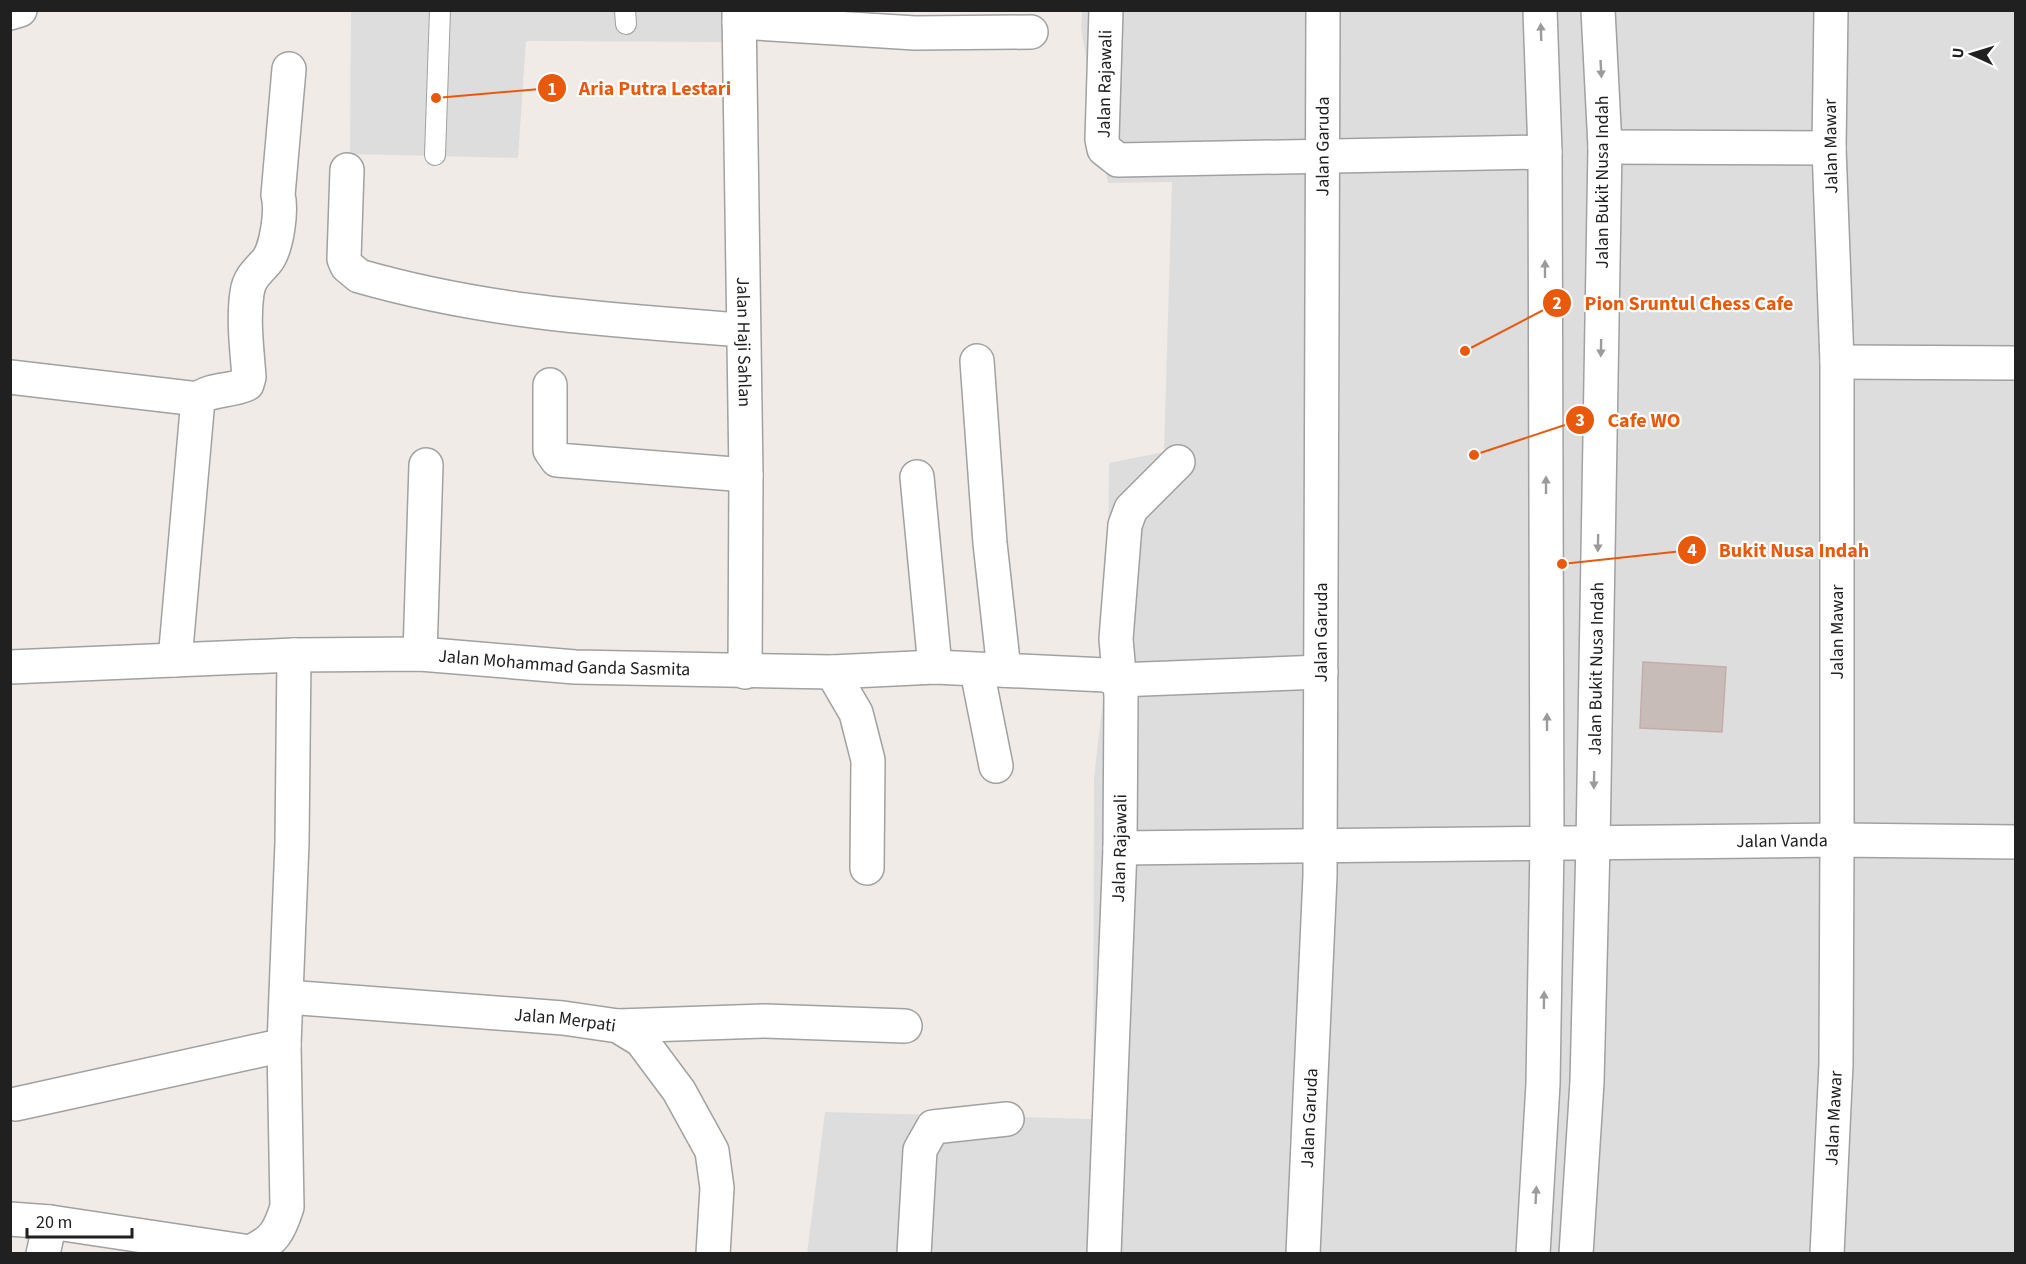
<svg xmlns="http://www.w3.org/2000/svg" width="2026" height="1264" viewBox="0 0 2026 1264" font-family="'Source Sans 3',sans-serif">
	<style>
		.residential { fill: #dedddd }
		.building { fill: #c8bcb9; stroke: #c2aea9; stroke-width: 1.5 }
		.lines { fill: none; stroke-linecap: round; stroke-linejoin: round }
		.service-casing { stroke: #a1a1a1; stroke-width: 22 }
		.minor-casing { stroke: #a1a1a1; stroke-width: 36 }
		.tertiary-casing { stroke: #a1a1a1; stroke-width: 36 }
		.service { stroke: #fff; stroke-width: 20 }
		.minor { stroke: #fff; stroke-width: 33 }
		.tertiary { stroke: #fff; stroke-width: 33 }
		.oneway { fill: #9b9b9b }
		.labels { text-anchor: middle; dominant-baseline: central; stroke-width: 4.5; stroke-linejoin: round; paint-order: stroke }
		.street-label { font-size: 18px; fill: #202020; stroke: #fff }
		.leader { fill: none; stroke: #e8590c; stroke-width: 2 }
		.callout-dot { fill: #e8590c; stroke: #fff; stroke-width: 2 }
		.mark-label { font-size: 18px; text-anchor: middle; font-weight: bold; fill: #fff }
		.callout-label { font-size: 20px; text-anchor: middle; font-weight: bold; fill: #e8590c; stroke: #fff; stroke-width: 4.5; stroke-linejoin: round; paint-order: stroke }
	</style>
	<rect width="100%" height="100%" fill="#f0ebe6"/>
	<g class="residential">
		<path d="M351,11h372l-1,31 -196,-1 -8,117 -168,-4z"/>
		<path d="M1082,11h933v1242l-1208,1 18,-142 268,7 1,-341 13,-113 2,-202 55,-11 8,-270 -64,1 -27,-155z"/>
	</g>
	<path class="building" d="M1643,662l83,5 -4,65 -82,-4z"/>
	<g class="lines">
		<defs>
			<g id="service">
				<path d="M625,10l1,14"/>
				<path d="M435,155l5,-145"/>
			</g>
			<g id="minor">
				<path id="s1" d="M739,10l7,465 -1,197"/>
				<path d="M1106,10l-4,129 2,10 14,11 427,-8"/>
				<path d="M10,13l10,-3"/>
				<path d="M739,22l176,11 116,-1"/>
				<path d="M1605,147l224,1"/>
				<path d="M347,170l-3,89 3,7 12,10c129,37 251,44 383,54"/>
				<path d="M977,361l13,182 14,127"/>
				<path d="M1837,362l179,1"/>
				<path d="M10,377l188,22c14,-11 32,-7 49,-15l2,-7c-2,-27 -6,-57 -2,-84 2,-15 10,-21 19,-31 11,-12 16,-52 12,-67l11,-126"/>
				<path d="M550,385v65l7,10 189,15"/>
				<path d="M917,477l18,190"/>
				<path d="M420,654l6,-189"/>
				<path d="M175,660l23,-261"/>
				<path id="s2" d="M10,667l284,-12 126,-1 155,13 257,5 103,-5 170,8 13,5 203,-8"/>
				<path d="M977,671l19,95"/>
				<path d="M832,672l24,41 12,47 -1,108"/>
				<path id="s3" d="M1120,848l717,-8 179,2"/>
				<path id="s4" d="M287,997l276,21 55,8 23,14 38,51 33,60 5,37 -4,66"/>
				<path d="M618,1026l147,-5 140,5"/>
				<path d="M16,1104l268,-59"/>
				<path d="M10,1219l40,3 200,30c24,-11 29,-20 37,-45l-3,-162 8,-202 2,-188"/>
				<path d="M43,1254l7,-32"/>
				<path d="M914,1254l6,-104 13,-23 74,-8"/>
				<path id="s5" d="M1104,1254l16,-406 1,-152 -5,-57 9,-114 6,-16 47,-47"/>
				<path id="s6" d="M1303,1254l17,-378 3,-866"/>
				<path id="s7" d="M1827,1254l9,-190 1,-224v-478l-8,-214 2,-138"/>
			</g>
			<g id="tertiary">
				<path d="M1533,1254l10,-170 4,-240 -2,-692 -5,-142"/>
				<path id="s8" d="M1576,1254l11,-172 6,-238 12,-697 -7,-137"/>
			</g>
		</defs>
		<use href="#service" class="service-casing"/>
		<use href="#minor" class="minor-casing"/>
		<use href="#tertiary" class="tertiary-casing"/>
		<use href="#service" class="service"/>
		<use href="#minor" class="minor"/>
		<use href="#tertiary" class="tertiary"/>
	</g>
	<defs><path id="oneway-solid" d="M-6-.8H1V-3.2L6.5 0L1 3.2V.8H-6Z" transform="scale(1.5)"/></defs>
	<g class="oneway">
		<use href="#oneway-solid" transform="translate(1541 32) rotate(-92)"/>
		<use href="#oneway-solid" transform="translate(1601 69) rotate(87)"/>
		<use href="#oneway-solid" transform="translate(1545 269) rotate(-90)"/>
		<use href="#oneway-solid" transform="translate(1601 348) rotate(91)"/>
		<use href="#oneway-solid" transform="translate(1546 485) rotate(-90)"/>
		<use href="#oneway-solid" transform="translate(1598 543) rotate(91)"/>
		<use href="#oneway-solid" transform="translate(1547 722) rotate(-90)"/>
		<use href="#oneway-solid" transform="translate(1594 780) rotate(91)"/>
		<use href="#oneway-solid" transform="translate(1544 1000) rotate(-89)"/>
		<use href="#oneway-solid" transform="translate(1536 1195) rotate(-87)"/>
	</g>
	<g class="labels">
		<g class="street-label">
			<text transform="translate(1105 84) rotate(-89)">Jalan Rajawali</text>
			<text stroke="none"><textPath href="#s6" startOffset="1108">Jalan Garuda</textPath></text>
			<text transform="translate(1831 146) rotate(-91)">Jalan Mawar</text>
			<text transform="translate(1602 182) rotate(-90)">Jalan Bukit Nusa Indah</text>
			<text stroke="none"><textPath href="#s1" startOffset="332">Jalan Haji Sahlan</textPath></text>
			<text stroke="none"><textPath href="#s6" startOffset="622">Jalan Garuda</textPath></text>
			<text transform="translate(1837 632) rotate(-90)">Jalan Mawar</text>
			<text stroke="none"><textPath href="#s2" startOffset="555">Jalan Mohammad Ganda Sasmita</textPath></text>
			<text stroke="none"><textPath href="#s8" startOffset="586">Jalan Bukit Nusa Indah</textPath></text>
			<text stroke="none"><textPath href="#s3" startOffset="662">Jalan Vanda</textPath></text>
			<text stroke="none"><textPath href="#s5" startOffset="406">Jalan Rajawali</textPath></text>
			<text stroke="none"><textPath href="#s4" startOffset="279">Jalan Merpati</textPath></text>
			<text stroke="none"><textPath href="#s6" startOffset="136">Jalan Garuda</textPath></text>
			<text stroke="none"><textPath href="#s7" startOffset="136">Jalan Mawar</textPath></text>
		</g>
	</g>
	<path class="leader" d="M436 98L552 88M1465 351L1557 303M1474 455L1580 420M1562 564L1692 550"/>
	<g class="callout-dot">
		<circle cx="436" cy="98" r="6"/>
		<circle cx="1465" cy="351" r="6"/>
		<circle cx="1474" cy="455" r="6"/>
		<circle cx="1562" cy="564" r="6"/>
		<circle cx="552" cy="88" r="15"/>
		<circle cx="1557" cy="303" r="15"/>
		<circle cx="1580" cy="420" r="15"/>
		<circle cx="1692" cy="550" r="15"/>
	</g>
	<g class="mark-label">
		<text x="552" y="95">1</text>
		<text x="1557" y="309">2</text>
		<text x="1580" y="426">3</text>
		<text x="1692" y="556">4</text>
	</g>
	<g class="callout-label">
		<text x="655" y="95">Aria Putra Lestari</text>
		<text x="1689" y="310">Pion Sruntul Chess Cafe</text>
		<text x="1644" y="427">Cafe WO</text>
		<text x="1794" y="557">Bukit Nusa Indah</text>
	</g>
	<rect width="2026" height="1264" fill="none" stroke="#202020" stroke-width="24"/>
	<g transform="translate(1972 54) rotate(274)" stroke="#ffffff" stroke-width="4.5" paint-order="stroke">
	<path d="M0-4.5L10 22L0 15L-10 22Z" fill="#202020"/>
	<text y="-9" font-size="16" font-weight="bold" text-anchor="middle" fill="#202020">U</text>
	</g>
	<path d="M27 1228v9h105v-9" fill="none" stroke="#202020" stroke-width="3"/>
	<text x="36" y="1228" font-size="18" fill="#202020" stroke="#ffffff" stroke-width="4.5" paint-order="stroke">20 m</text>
</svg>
